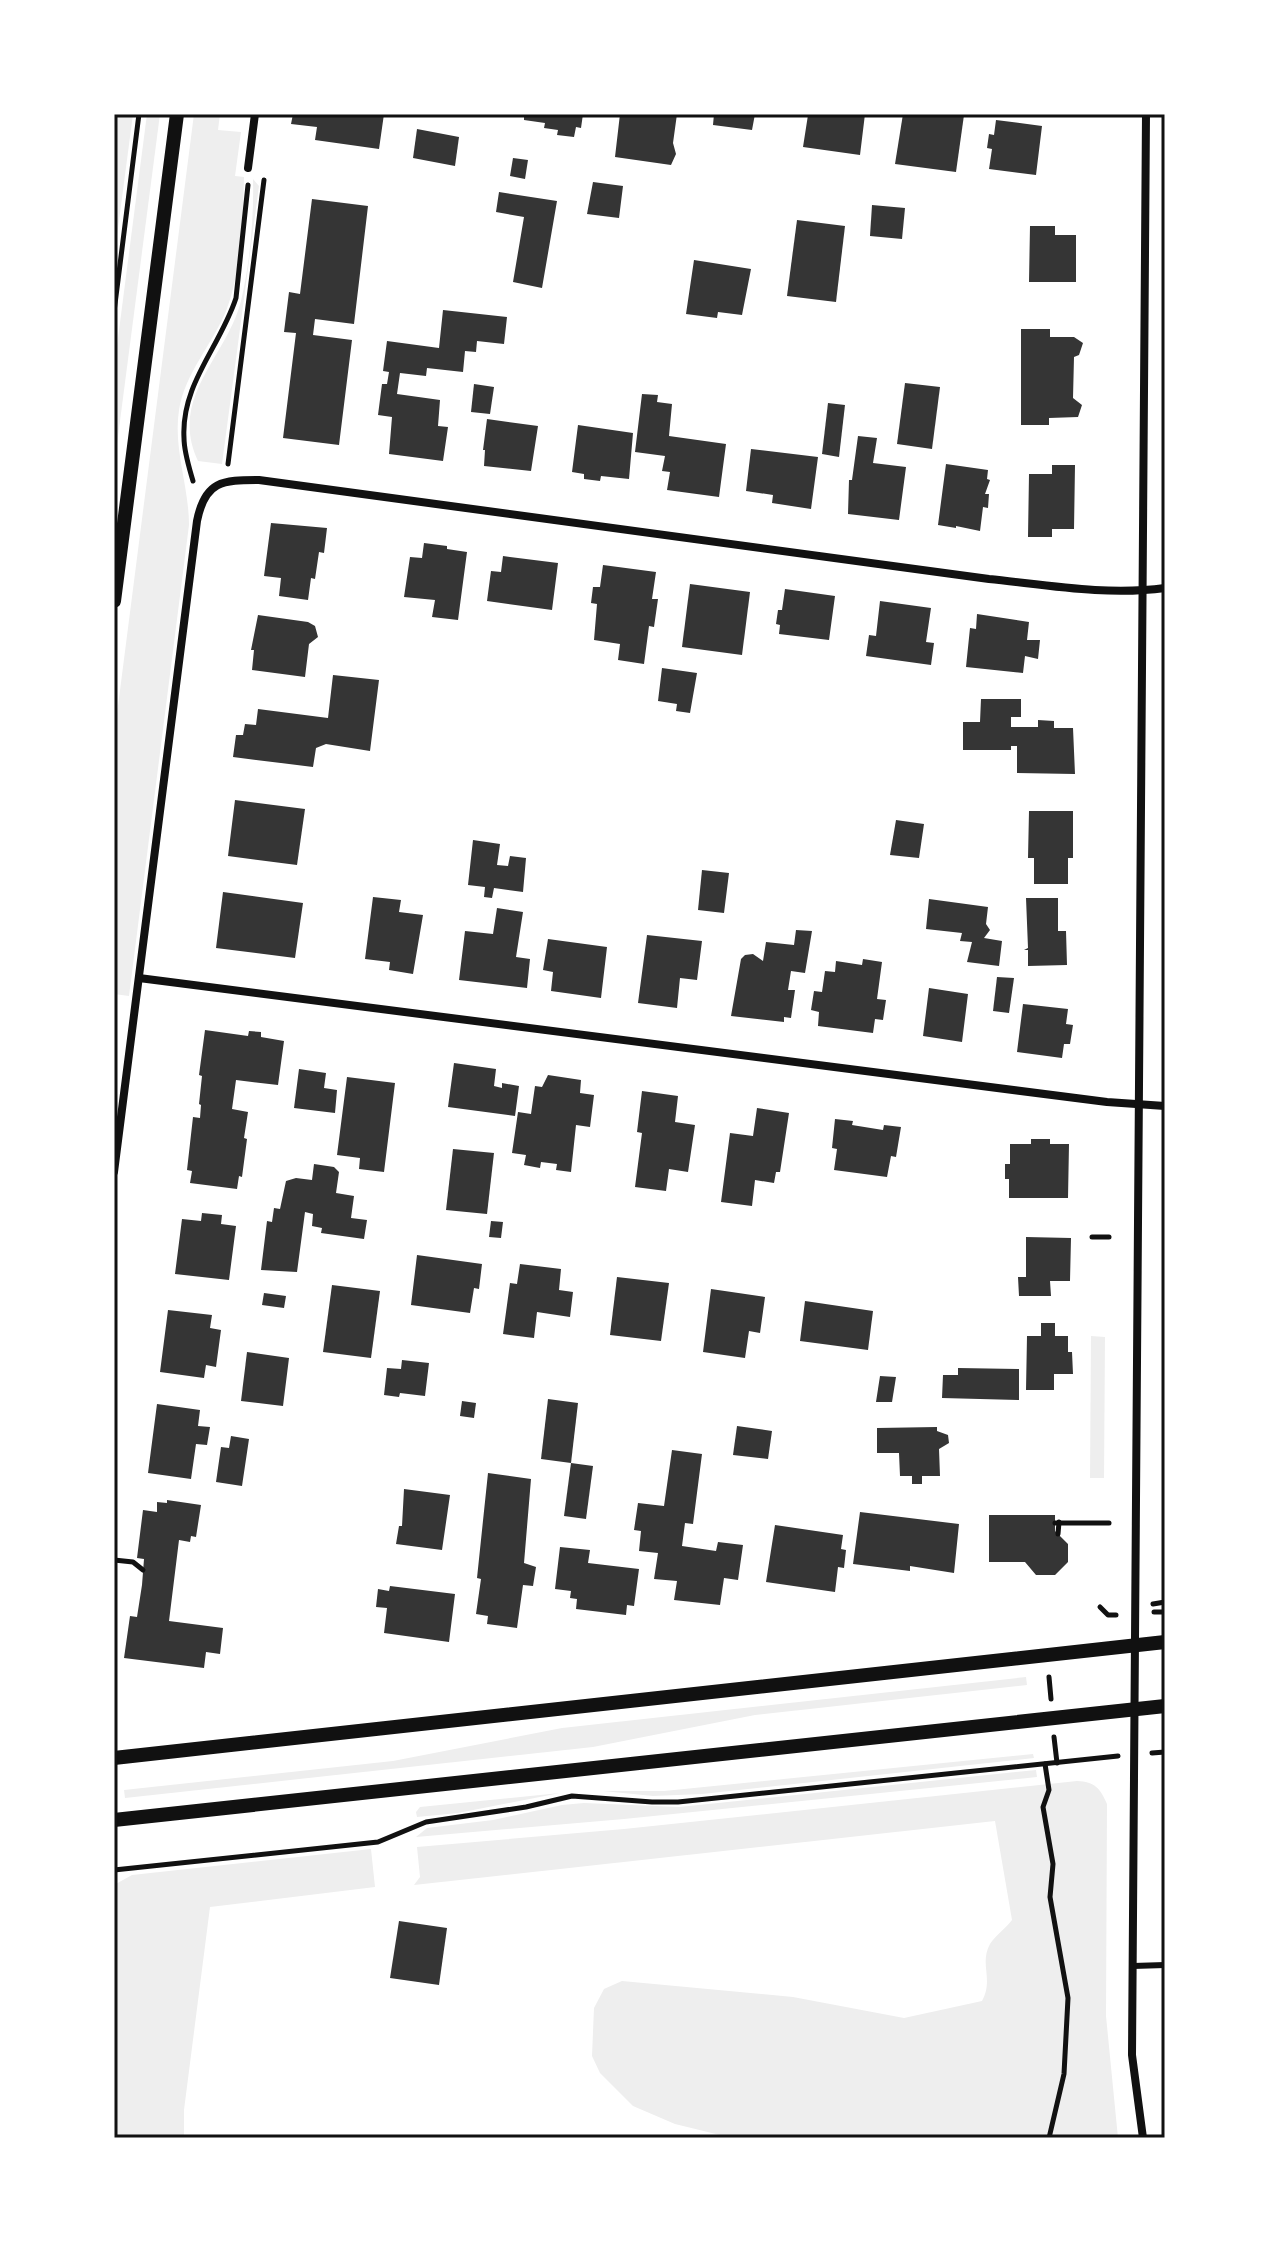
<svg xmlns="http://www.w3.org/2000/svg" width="1279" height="2252" viewBox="0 0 1279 2252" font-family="Arial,sans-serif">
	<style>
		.green { fill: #eee }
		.building { fill: #353535 }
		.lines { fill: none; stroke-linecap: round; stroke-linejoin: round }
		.path { stroke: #111; stroke-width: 5 }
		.service { stroke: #111; stroke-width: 6 }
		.minor { stroke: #111; stroke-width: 8 }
		.tertiary { stroke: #111; stroke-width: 14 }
		.neatline { fill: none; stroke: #111; stroke-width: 3 }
	</style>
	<rect width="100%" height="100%" fill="#fff"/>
	<g class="green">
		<path d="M114,114h19l-19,145z"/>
		<path d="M147,114h13l-46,353v-98z"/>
		<path d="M194,114h26l-2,16 23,2 -6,44 9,1c-1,41 -3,96 -18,134 -14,34 -41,62 -47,99 -6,39 10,76 10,115l-60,471 -15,-2v-257z"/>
		<path d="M253,179l6,7 -37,278 -24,-3c-30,-64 29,-104 43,-160 9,-38 13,-83 12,-122z"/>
		<path d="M1091,1336l14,1 -1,141h-14z"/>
		<path d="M1026,1677l1,8 -272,30 -162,32 -468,51 -1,-8 269,-29 169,-33z"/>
		<path d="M1033,1754l1,4 -332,36 -49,2 -50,-5h61z"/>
		<path d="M1036,1770l1,7 -413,42 -208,18 11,-9 66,-8 69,-15 22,-2 95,4z"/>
		<path d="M1077,1781c18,1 23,7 30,23l-1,212 12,122h-398v-3l-45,-11 -42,-18 -33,-33 -8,-17 2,-48 10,-19 18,-8 171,16 111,21 78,-17c12,-22 -3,-37 8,-57 5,-8 16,-16 22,-24l-17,-99 -581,64 6,-8 -3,-30 207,-18z"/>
		<path d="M560,1793l-102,20 -41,4 -1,-5 4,-5z"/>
		<path d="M371,1849l4,38 -165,20 -26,203v28h-70v-253l18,-10z"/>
	</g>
	<g class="building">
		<path d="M293,114h91l-5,35 -64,-9 2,-13 -26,-3z"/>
		<path d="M524,114h59l-2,14 -5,-1 -2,10 -17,-2 1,-5 -14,-2 1,-5 -21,-3z"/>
		<path d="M620,114h57l-4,29 3,11 -5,11 -56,-8z"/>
		<path d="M714,114h41l-3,16 -39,-5z"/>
		<path d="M819,114h46l-5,41 -57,-8 5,-32 11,1z"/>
		<path d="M903,114l61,1 -8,57 -61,-8z"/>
		<path d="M996,120l46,6 -6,49 -47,-6 3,-20 -5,-1 2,-14 5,1z"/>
		<path d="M417,129l42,8 -4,29 -42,-8z"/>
		<path d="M513,158l15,2 -3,19 -15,-3z"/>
		<path d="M593,182l30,4 -4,32 -32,-4z"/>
		<path d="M499,192l58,9 -15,87 -29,-6 11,-65 -28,-5z"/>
		<path d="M312,199l56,7 -14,118 -39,-5 -2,16 39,5 -13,105 -56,-7 13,-105 -12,-1 5,-40 11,2z"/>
		<path d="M872,205l33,3 -3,31 -32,-3z"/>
		<path d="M797,220l48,6 -9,76 -49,-6z"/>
		<path d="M1030,226h25v9h21v47h-47z"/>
		<path d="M694,260l57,9 -9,46 -24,-3 -1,6 -31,-4z"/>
		<path d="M443,310l64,7 -3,27 -27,-3 -1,11 -11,-1 -2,21 -36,-4 -1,8 -26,-3 -3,21 43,6 -2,26 10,1 -5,34 -54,-7 3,-37 -14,-2 4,-31h5l2,-12 -6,-1 4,-30 52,7z"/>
		<path d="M1021,329h29v8h24l9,6 -4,12 -5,2 -1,41 9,7 -4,12 -29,1v7h-28z"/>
		<path d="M905,383l35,4 -8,62 -35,-5z"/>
		<path d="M474,384l20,3 -4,27 -19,-2z"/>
		<path d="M642,394l16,1 -1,7 15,2 -3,32 57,8 -7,53 -52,-7 3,-18 -8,-1 3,-15 -30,-4z"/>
		<path d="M828,403l17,2 -6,52 -17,-3z"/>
		<path d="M487,419l51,7 -7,45 -47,-5 1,-16h-2z"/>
		<path d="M578,425l55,8 -4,46 -28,-3 -1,5 -16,-2v-5l-12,-2z"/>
		<path d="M858,436l19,2 -4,25 33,4 -7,53 -51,-6 1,-34h3z"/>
		<path d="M751,449l67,8 -7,52 -39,-6 1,-8 -27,-4z"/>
		<path d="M946,464l42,6 -1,9 3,1 -5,14h4l-1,14 -5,-1 -3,24 -24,-5v2l-18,-3z"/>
		<path d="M1052,465h23l-1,64h-22v8h-24l1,-63h23z"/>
		<path d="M271,523l56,5 -3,25 -5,-1 -4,27 -4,-1 -3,22 -29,-4 2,-18 -17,-2z"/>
		<path d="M424,543l23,3v3l20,3 -9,68 -26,-3 3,-17 -31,-3 6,-40 12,1z"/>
		<path d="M503,556l55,7 -6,47 -65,-9 4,-30 10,1z"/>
		<path d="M603,565l53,7 -4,27h6l-4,28 -5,-1 -5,38 -26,-4 2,-16 -26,-4 3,-36 -6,-1 2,-16h7z"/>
		<path d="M690,584l60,8 -8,63 -60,-8z"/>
		<path d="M785,589l50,7 -6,44 -50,-6 1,-9 -4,-1 2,-14h4z"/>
		<path d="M880,601l51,7 -5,34 8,1 -3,22 -65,-9 3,-21 7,1z"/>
		<path d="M977,614l52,8 -2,18h13l-2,19 -13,-3 -2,17 -57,-6 4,-39 6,1z"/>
		<path d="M258,615l50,7 7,4 3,11 -9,7 -4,33 -53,-7 2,-20h-3z"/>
		<path d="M662,668l35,5 -7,40 -14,-2 1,-7 -19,-3z"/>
		<path d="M333,675l46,5 -9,71 -44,-7 -10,4 -3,19 -80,-10 3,-22h7l2,-11 11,1 2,-16 70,9z"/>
		<path d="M981,699h40v18h-10v10h27v-7l16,1v7h19l2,46 -58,-1v-27h-6v4h-48v-28h17z"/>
		<path d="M235,800l70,9 -8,56 -69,-9z"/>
		<path d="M1029,811h44v47h-5v26h-34v-26h-6z"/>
		<path d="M896,820l28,4 -5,34 -29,-3z"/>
		<path d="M473,840l27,4 -3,21 11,1 2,-10 16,2 -3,34 -29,-4 -2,10 -8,-1 1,-10 -17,-2z"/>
		<path d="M702,870l27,3 -5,40 -26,-3z"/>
		<path d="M223,892l80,11 -8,55 -79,-10z"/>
		<path d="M373,897l28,3 -2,12 24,3 -10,59 -24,-4 1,-8 -25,-3z"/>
		<path d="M1026,898h32v33h8l1,34 -39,1v-16h-4l4,-2z"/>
		<path d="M929,899l59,8 -2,17 4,6 -6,8 18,3 -3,25 -32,-4 5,-20 -12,-1 2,-8 -36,-4z"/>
		<path d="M497,908l26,4 -7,45 14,2 -3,29 -68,-8 6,-49 28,3z"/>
		<path d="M796,930l16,1 -7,42 -14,-2 -3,19h7l-4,28 -7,-1v5l-53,-6 10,-57 4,-4 8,-1 10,7 3,-19 28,3z"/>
		<path d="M647,935l55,6 -5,39 -17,-2 -3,30 -39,-5z"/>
		<path d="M548,939l59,8 -6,51 -50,-7 2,-19 -10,-2z"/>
		<path d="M863,959l19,3 -5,37 9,1 -3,20 -8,-1 -2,14 -55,-7 1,-14 -8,-2 3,-19 8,1 3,-21 10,1 1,-11 26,4z"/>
		<path d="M997,977l17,1 -5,35 -16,-2z"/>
		<path d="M929,988l39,6 -6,48 -39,-6z"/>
		<path d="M1023,1004l45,5 -2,15 7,1 -3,19h-6l-2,14 -45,-6z"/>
		<path d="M205,1030l43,6 1,-5 12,1v5l23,4 -6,44 -42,-5 -4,29 16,3 -4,26 3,1 -5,38 -3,-1 -2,13 -47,-6 2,-12 -5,-1 6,-53 7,1 1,-13 -2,-1 3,-28 -3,-1z"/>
		<path d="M454,1063l42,6 -2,17 8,2v-5l17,3 -4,30 -67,-9z"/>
		<path d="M299,1069l27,4 -2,15 13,2 -2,23 -41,-5z"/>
		<path d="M548,1075l33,5 -1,13 14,2 -4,32 -14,-2 -5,47 -15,-2 1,-6 -16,-2 -1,6 -16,-3 2,-10 -14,-2 6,-41 13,2 4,-28 7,1z"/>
		<path d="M347,1077l48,6 -11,89 -25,-3 1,-11 -23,-3z"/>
		<path d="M642,1091l36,5 -3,26 20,3 -7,47 -19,-3 -3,22 -31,-4 7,-54 -5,-1z"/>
		<path d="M757,1108l32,5 -9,59h-4l-2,11 -19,-3 -3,26 -31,-4 9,-69 23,3z"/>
		<path d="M835,1119l18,2 -1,4 31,5 1,-5 17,2 -5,30 -5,-1 -4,21 -53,-7 3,-21 -5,-1z"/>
		<path d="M1031,1139h19v5h19l-1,54h-59v-19h-4v-15h5v-20h21z"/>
		<path d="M453,1149l41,4 -7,61 -41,-4z"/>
		<path d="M314,1164l20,3 5,5 -3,21 18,3 -3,22 16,2 -3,19 -43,-6 1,-5 -10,-2 1,-12 -8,-2 -8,60 -36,-2 6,-49 5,1 2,-14 6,1 6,-28 10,-3 16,2z"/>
		<path d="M202,1213l20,2 -1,9 15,2 -7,54 -54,-6 7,-55 19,2z"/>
		<path d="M491,1221l12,1 -2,16 -12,-1z"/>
		<path d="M1026,1237l45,1 -1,43h-20l1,15h-32l-1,-19h8z"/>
		<path d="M417,1255l65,9 -3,25 -5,-1 -4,25 -59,-8z"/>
		<path d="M520,1264l41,5 -2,21 14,2 -3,25 -33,-5 -3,26 -31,-4 7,-51 7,1z"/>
		<path d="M617,1277l52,6 -8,58 -51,-6z"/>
		<path d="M332,1285l48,6 -9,67 -48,-6z"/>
		<path d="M711,1289l54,8 -5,36 -11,-2 -4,27 -42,-6z"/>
		<path d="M264,1293l22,3 -2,12 -22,-3z"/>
		<path d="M805,1301l68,10 -5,39 -68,-9z"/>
		<path d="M168,1310l44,5 -2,13 11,2 -5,37 -10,-2 -2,13 -44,-6z"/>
		<path d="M1041,1323h14v13h13v16h4l1,22h-19v16h-28l1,-54h14z"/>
		<path d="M247,1352l42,6 -6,48 -42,-5z"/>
		<path d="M402,1360l27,3 -4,33 -25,-3 -1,4 -15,-2 3,-27 14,1z"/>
		<path d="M958,1368l61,1v31l-77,-2 1,-23h15z"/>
		<path d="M880,1376l16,1 -4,25h-16z"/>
		<path d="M548,1399l30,4 -7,60 -30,-4z"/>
		<path d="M462,1401l14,2 -2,15 -14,-2z"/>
		<path d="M157,1404l43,6 -2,16 12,1 -3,18 -11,-1 -5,35 -43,-6z"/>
		<path d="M737,1426l35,5 -4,28 -35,-4z"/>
		<path d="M937,1427v4l11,4 1,8 -10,6 1,27h-18v8h-10v-8h-12l-1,-23h-22v-25z"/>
		<path d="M231,1436l18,3 -7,47 -26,-4 5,-35 8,1z"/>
		<path d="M672,1450l30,4 -9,70 -8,-1 -3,23 34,5 2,-9 25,3 -5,35 -14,-2 -4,27 -46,-5 3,-19 -23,-2 4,-26 -19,-2 2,-20 -7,-1 4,-27 26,3z"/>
		<path d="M571,1463l22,3 -7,53 -22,-3z"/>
		<path d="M488,1473l43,6 -7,84 12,4 -3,19 -10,-1 -6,43 -30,-4 1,-8 -12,-2 5,-35 -4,-1z"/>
		<path d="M404,1489l46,6 -8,55 -46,-6 3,-18h3z"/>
		<path d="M167,1500l34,5 -5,32 -5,-1 -1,6 -11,-2 -10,81 54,7 -3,26 -14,-2 -2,16 -80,-10 6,-42 7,1 5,-32 2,-26 -7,-1 6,-48 14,2v-10l10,1z"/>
		<path d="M860,1512l99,12 -5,49 -44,-7v5l-57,-7z"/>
		<path d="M989,1515h66v16l13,13v18l-13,13h-19l-11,-13h-36z"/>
		<path d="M775,1525l68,10 -2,14 5,1 -2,18 -6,-1 -3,25 -69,-10z"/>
		<path d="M560,1547l30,3 -2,13 51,6 -5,37 -7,-1 -1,10 -50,-6 1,-10 -7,-1 1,-7 -16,-2z"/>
		<path d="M390,1586l65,8 -6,48 -65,-9 3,-25 -11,-1 2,-18 11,2z"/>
		<path d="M399,1921l48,7 -8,57 -49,-7z"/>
	</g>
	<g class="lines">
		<g class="path">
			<path d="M114,312l25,-198"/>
			<path d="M228,464l36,-284"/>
			<path d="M193,481c-4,-14 -9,-29 -9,-43 -3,-54 36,-91 52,-140l12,-113"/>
			<path d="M1092,1237h17"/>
			<path d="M1055,1523h54"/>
			<path d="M1058,1534l1,-12"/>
			<path d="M114,1560l19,2 10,8"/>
			<path d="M1153,1604l12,-2"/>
			<path d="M1100,1607l8,8h8"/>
			<path d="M1154,1612h11"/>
			<path d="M1049,1677l2,22"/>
			<path d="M1054,1737l3,26"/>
			<path d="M1152,1753l13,-1"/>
			<path d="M1045,1764l4,26 -6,17 10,57 -3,33 18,101 -4,76 -15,64"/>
			<path d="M114,1870l264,-28 48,-20 100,-15 46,-11 80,6h26l440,-46"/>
		</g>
		<path class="service" d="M1133,1966l32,-1"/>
		<g class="minor">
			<path d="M248,168l7,-54"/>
			<path d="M139,978l968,124 58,4"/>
			<path d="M114,1172l83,-651c8,-40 25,-41 62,-41l730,99c58,6 118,17 176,9"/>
			<path d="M1143,2138l-11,-83 14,-1941"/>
		</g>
		<g class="tertiary">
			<path d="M114,601l63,-487"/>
			<path d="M114,1758l1051,-116"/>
			<path d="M114,1820l1051,-114"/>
		</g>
	</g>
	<rect width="1279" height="2252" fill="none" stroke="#ffffff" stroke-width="232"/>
	<rect x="116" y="116" width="1047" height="2020" class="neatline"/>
</svg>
